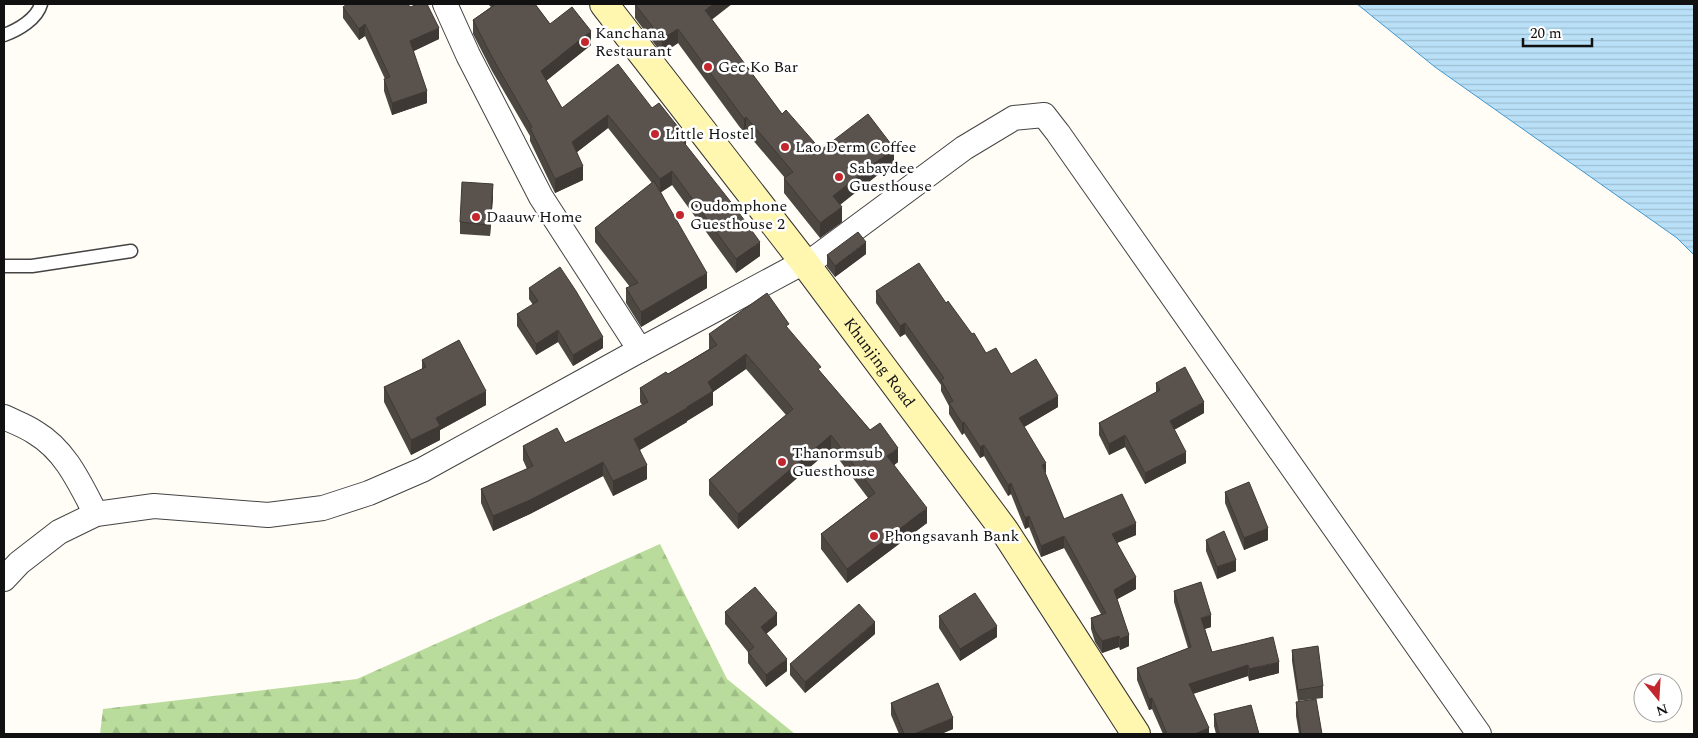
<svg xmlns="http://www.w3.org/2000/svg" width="1698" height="738" viewBox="0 0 1698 738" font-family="Spectral,serif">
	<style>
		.forest { fill: url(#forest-firs) }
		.water { fill: url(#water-rules); stroke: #3f96cf }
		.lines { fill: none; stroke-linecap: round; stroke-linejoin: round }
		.lane-casing { stroke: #444; stroke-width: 15 }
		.street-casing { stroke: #444; stroke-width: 26 }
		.secondary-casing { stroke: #333; stroke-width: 30 }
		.lane { stroke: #fff; stroke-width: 12 }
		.street { stroke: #fff; stroke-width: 24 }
		.secondary { stroke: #fff6b0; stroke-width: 28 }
		.wall { fill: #4d4742 }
		.shaded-wall { fill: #3f3936 }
		.building { fill: #5a524d; stroke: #3f3936 }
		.poi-dot { fill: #c4262e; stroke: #fff; stroke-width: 2 }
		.labels { text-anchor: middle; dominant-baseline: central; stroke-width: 5; stroke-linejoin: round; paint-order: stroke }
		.poi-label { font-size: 16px; fill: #111; stroke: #fff; text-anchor: start }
		.street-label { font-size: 16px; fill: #111; stroke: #fff }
	</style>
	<defs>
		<pattern id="forest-firs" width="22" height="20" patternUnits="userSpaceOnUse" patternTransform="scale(1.25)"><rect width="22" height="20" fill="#b9dc9c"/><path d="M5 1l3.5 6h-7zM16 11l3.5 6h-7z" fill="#9ebc85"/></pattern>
		<pattern id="water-rules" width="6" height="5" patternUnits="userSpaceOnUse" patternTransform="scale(1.25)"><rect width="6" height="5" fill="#b9e0f7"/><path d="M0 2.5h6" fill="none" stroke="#9ebfd3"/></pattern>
	</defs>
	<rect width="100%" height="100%" fill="#fffdf5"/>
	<path class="forest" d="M660,544l67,135 68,55h-695l3,-25 254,-30z"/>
	<path class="water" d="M1357,4h337v251l-17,-17 -242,-171z"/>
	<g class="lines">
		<defs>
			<g id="lane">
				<path d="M4,35c14,-5 33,-16 37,-31"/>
				<path d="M4,266h28l99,-15"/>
			</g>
			<g id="street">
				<path d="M445,4l23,51 73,142 99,153"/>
				<path d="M806,265l158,-117 50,-30 30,-3 14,18 421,601"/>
				<path d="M4,417c10,5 22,9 32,16 30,18 44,51 60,81"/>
				<path d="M4,579l15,-16 40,-31 37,-18 58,-8 114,9 55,-7 46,-15 53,-23 218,-120 164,-88"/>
			</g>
			<g id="secondary">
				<path id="s1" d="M604,4l200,258 200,268 132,204"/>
			</g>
		</defs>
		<use href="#lane" class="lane-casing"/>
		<use href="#street" class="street-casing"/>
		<use href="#secondary" class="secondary-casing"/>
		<use href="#lane" class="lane"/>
		<use href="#street" class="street"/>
		<use href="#secondary" class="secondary"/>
	</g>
	<g class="wall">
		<path d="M488,4h47l15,20 41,21 -45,36 16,27h90l34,38 74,110 -24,17 -64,-88 -11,7 46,96 -66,39 -15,-24v-15l4,-1 -35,-45v-14l57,-45 -44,-55 -31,24 6,28 -28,13 -25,-52v-5l-38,-65 -19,-37v-14l18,-13z"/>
		<path d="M635,4l76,15 71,95 39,36 73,12 -54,43 2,17 -22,16 -36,-45v-15h1l-39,-46 -2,1 -66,-90 -16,11 -27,-36z"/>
		<path d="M343,7h67l29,32 -26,12 14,52 -35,12 -8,-24v-12h1l-20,-43 -6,4 -16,-22z"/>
		<path d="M493,196l-3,40 -30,-2v-12z"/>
		<path d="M866,254l-31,23 -8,-10v-12z"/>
		<path d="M529,288l74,60 -30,18 -15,-24 -22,13 -19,-29v-12l16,-9 -4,-6z"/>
		<path d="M876,291l70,12 40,50 25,21 47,33 -34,20 21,47 19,45 72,16 -19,8 19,46 -19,10 12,47 -9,4 -1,-3 -17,6 -7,-11 -4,-13v-11l10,-4 -37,-66 -23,9 -12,-30 -4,2 -14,-35 -3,2 -24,-40 -4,2 -16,-25 -2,2 -13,-21v-8l-8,-15v-6l-36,-51 -5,3 -24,-34z"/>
		<path d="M789,330l32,43 77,89 -4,3 33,58 -80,60 -26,-34v-15l47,-36 -37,-49 -93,80 -29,-34v-15l77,-65 -40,-46 -33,23v13l-26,16v1l-47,28 7,29 -34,17 -10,-20 -73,38 -37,17 -12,-28v-14l46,-20 -4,-9v-14l42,-3 77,-38 -2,-3v-14l28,-14 41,-25v-15z"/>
		<path d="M422,360l64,45 -46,25v10l-29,15 -27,-53v-15l38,-18z"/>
		<path d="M1156,383l48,30 -30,17 12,33 -41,21 -20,-37 -16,8 -10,-20v-12l57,-30z"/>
		<path d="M1225,492l43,48 -24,10 -19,-47z"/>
		<path d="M1206,540l30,31 -19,8 -11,-28z"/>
		<path d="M1174,591l37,36 -6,2 7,23 67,21 -30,8 -1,-5 -55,18 16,40h-46l-11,-25 -3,1 -12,-30v-12l51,-20 -14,-46z"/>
		<path d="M725,612l52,13 -11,9 21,37 -21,16 -18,-24v-11l-23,-28z"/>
		<path d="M939,616l58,21 -37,24 -21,-33z"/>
		<path d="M875,634l-70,59 -15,-18v-11z"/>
		<path d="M1292,650l31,36v12l-25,3 -6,-40z"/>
		<path d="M1296,702l26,32h-23l-3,-18z"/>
		<path d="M891,703l62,26 -12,5h-42l-8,-19z"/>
		<path d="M1214,714l45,20h-43l-2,-8z"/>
	</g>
	<g class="shaded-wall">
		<path d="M713,4h19l-27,21v-15z"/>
		<path d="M365,24v12l-6,4v-11z"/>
		<path d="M439,28v11l-29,14v-12z"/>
		<path d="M678,29v14l-16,11v-15z"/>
		<path d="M591,31v14l-50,40v-14z"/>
		<path d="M427,91v12l-35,12v-12z"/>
		<path d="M608,115v13l-36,28v-14z"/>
		<path d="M746,117v15l-2,1v-14z"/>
		<path d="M686,137v13l-4,-10z"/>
		<path d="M894,148v14l-61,48v-14z"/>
		<path d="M583,166v14l-28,13v-14z"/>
		<path d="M672,171v14l-12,8v-14z"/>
		<path d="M493,184v12l-3,40v-11z"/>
		<path d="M842,207v15l-22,16v-15z"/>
		<path d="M760,242v14l-24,17v-14z"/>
		<path d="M866,242v12l-31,23v-11z"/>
		<path d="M707,273v15l-66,39v-15z"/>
		<path d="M905,323v11l-5,3v-11z"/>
		<path d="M558,330v12l-22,13v-11z"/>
		<path d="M603,337v11l-30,18v-11z"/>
		<path d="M746,354v15l-33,23v13l-26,16v1l-53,31v-14l53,-32 21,-25z"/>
		<path d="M486,391v14l-46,25v10l-29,15v-15l25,-22z"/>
		<path d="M1058,396v11l-39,23v-12z"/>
		<path d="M1204,402v11l-34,19v-11z"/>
		<path d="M964,422v11l-2,2v-12z"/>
		<path d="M831,435v14l-93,80v-15z"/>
		<path d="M1125,435v12l-16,8v-11z"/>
		<path d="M984,445v11l-4,2v-11z"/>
		<path d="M898,448v14l-11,9v-15z"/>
		<path d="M1186,452v11l-41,21v-11z"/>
		<path d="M603,462v14l-73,38 -37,17v-15z"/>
		<path d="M1046,463v11l-4,-9z"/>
		<path d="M647,465v14l-34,17v-15z"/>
		<path d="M1011,483v11l-3,2v-11z"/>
		<path d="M927,508v15l-80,60v-14z"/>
		<path d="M1029,516v11l-4,2v-11z"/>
		<path d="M1136,523v12l-24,10v-11z"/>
		<path d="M1268,528v12l-24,10v-12z"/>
		<path d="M1064,536v12l-23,9v-11z"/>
		<path d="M1236,560v11l-19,8v-12z"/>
		<path d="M1136,577v12l-22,12v-11z"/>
		<path d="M777,613v12l-16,13v-11z"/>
		<path d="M1211,615v12l-10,3v-12z"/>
		<path d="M875,622v12l-70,59v-11z"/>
		<path d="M997,626v11l-37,24v-12z"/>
		<path d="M1129,635v11l-9,4v-11z"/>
		<path d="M1119,636v11l-17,6v-12z"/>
		<path d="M787,659v12l-21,16v-12z"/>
		<path d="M1279,662v11l-30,8v-12z"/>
		<path d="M1248,665v11l-59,19v-11z"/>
		<path d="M1152,698v11l-3,1v-11z"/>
		<path d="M953,718v11l-12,5h-27z"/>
		<path d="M1209,728v6h-14z"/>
	</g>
	<g class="building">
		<path d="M347,4h61l2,3 8,-3h9l12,24 -29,13 17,50 -35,12 -8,-24 6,-2 -25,-53 -6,5 -16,-22z"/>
		<path d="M496,4h39l15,20 22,-17 19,24 -50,40 21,37 56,-44 34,44 7,-5 27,34 -4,3 52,66 26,36 -24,17 -64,-88 -12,8 -52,-64 -36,27 11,24 -28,13 -25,-51 2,-1 -40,-70 -19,-37z"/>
		<path d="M635,4h78l-8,6 77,104 4,-4 35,40 47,-36 26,34 -61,48 9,11 -22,16 -36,-45 9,-6 -47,-55 -2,2 -66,-90 -16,10z"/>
		<path d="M654,181l53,92 -66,39 -15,-24 12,-5 -43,-55z"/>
		<path d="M462,182l31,2 -3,41 -30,-3z"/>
		<path d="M858,232l8,10 -31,24 -8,-11z"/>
		<path d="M919,263l27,40 2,-2 24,33 2,-1 12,20 10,-5 15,26 25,-15 22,37 -39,22 27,45 -4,2 22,54 58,-25 14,29 -24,11 24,43 -22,13 15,45 -9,4 -1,-3 -17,5 -7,-10 -4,-13 15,-5 -42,-77 -23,10 -12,-30 -4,2 -14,-35 -3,2 -24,-40 -4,2 -16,-25 -2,1 -13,-20 4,-2 -12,-21 3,-2 -39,-55 -5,3 -24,-35z"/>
		<path d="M560,267l16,24 27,46 -30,18 -15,-25 -22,14 -19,-30 21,-13 -9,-13z"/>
		<path d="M767,293l22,31 -3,2 35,41 -3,2 52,61 10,-7 18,25 -11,8 40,52 -80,61 -26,-35 54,-41 -44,-58 -93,79 -29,-34 84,-71 -47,-55 -38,28 5,9 -26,16v1l-53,31 13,26 -34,16 -10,-19 -73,38 -37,16 -12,-27 52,-23 -10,-20 34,-18 8,15 83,-41 -8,-14 26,-16 2,2 49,-29 -8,-11z"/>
		<path d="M459,340l27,51 -50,27 4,8 -29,14 -27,-53 42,-20 -4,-7z"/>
		<path d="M1185,367l19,35 -34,19 16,31 -41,21 -20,-38 -16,9 -10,-21 61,-33 -4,-7z"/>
		<path d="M1249,482l19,46 -24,10 -19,-46z"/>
		<path d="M1224,531l12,29 -19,7 -11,-27z"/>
		<path d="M1201,582l10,33 -10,3 11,34 61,-15 6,25 -30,7 -1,-4 -59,19 20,44 -14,6h-28l-15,-36 -3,1 -12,-31 54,-21 -17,-56z"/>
		<path d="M755,587l22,26 -16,14 26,32 -21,16 -18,-23 6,-5 -29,-35z"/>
		<path d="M975,593l22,33 -37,23 -21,-33z"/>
		<path d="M859,604l16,18 -70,60 -15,-18z"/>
		<path d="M1318,646l5,40 -25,4 -6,-40z"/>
		<path d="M938,683l15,35 -39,16h-10l-13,-31z"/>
		<path d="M1316,699l6,35h-21l-5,-32z"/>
		<path d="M1251,705l8,29h-40l-5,-20z"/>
	</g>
	<g class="poi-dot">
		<circle cx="585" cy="42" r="5"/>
		<circle cx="708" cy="67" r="5"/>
		<circle cx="655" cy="134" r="5"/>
		<circle cx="785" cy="147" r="5"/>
		<circle cx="839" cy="177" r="5"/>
		<circle cx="680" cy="215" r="5"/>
		<circle cx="476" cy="217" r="5"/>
		<circle cx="782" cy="462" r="5"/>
		<circle cx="874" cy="536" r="5"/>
	</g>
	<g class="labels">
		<g class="poi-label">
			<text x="595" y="33">Kanchana<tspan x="595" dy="18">Restaurant</tspan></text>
			<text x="718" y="67">Gec Ko Bar</text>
			<text x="665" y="134">Little Hostel</text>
			<text x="795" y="147">Lao Derm Coffee</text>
			<text x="849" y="168">Sabaydee<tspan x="849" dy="18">Guesthouse</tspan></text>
			<text x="690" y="206">Oudomphone<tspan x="690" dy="18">Guesthouse 2</tspan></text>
			<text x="486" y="217">Daauw Home</text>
			<text x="792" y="453">Thanormsub<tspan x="792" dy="18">Guesthouse</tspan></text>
			<text x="884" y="536">Phongsavanh Bank</text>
		</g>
		<g class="street-label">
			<text stroke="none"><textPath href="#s1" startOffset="452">Khunjing Road</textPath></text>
		</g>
	</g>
	<rect width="1698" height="738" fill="none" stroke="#111111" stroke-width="10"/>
	<g transform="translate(1658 698) rotate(162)"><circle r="24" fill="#ffffff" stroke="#a0a0a0"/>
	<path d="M0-4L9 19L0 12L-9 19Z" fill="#c4262e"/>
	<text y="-8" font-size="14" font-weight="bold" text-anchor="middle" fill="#111111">N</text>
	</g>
	<path d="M1523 38v8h69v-8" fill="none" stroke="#111111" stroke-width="2.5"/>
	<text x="1530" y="38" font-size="15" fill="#111111" stroke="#ffffff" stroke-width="4" paint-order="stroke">20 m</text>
</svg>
